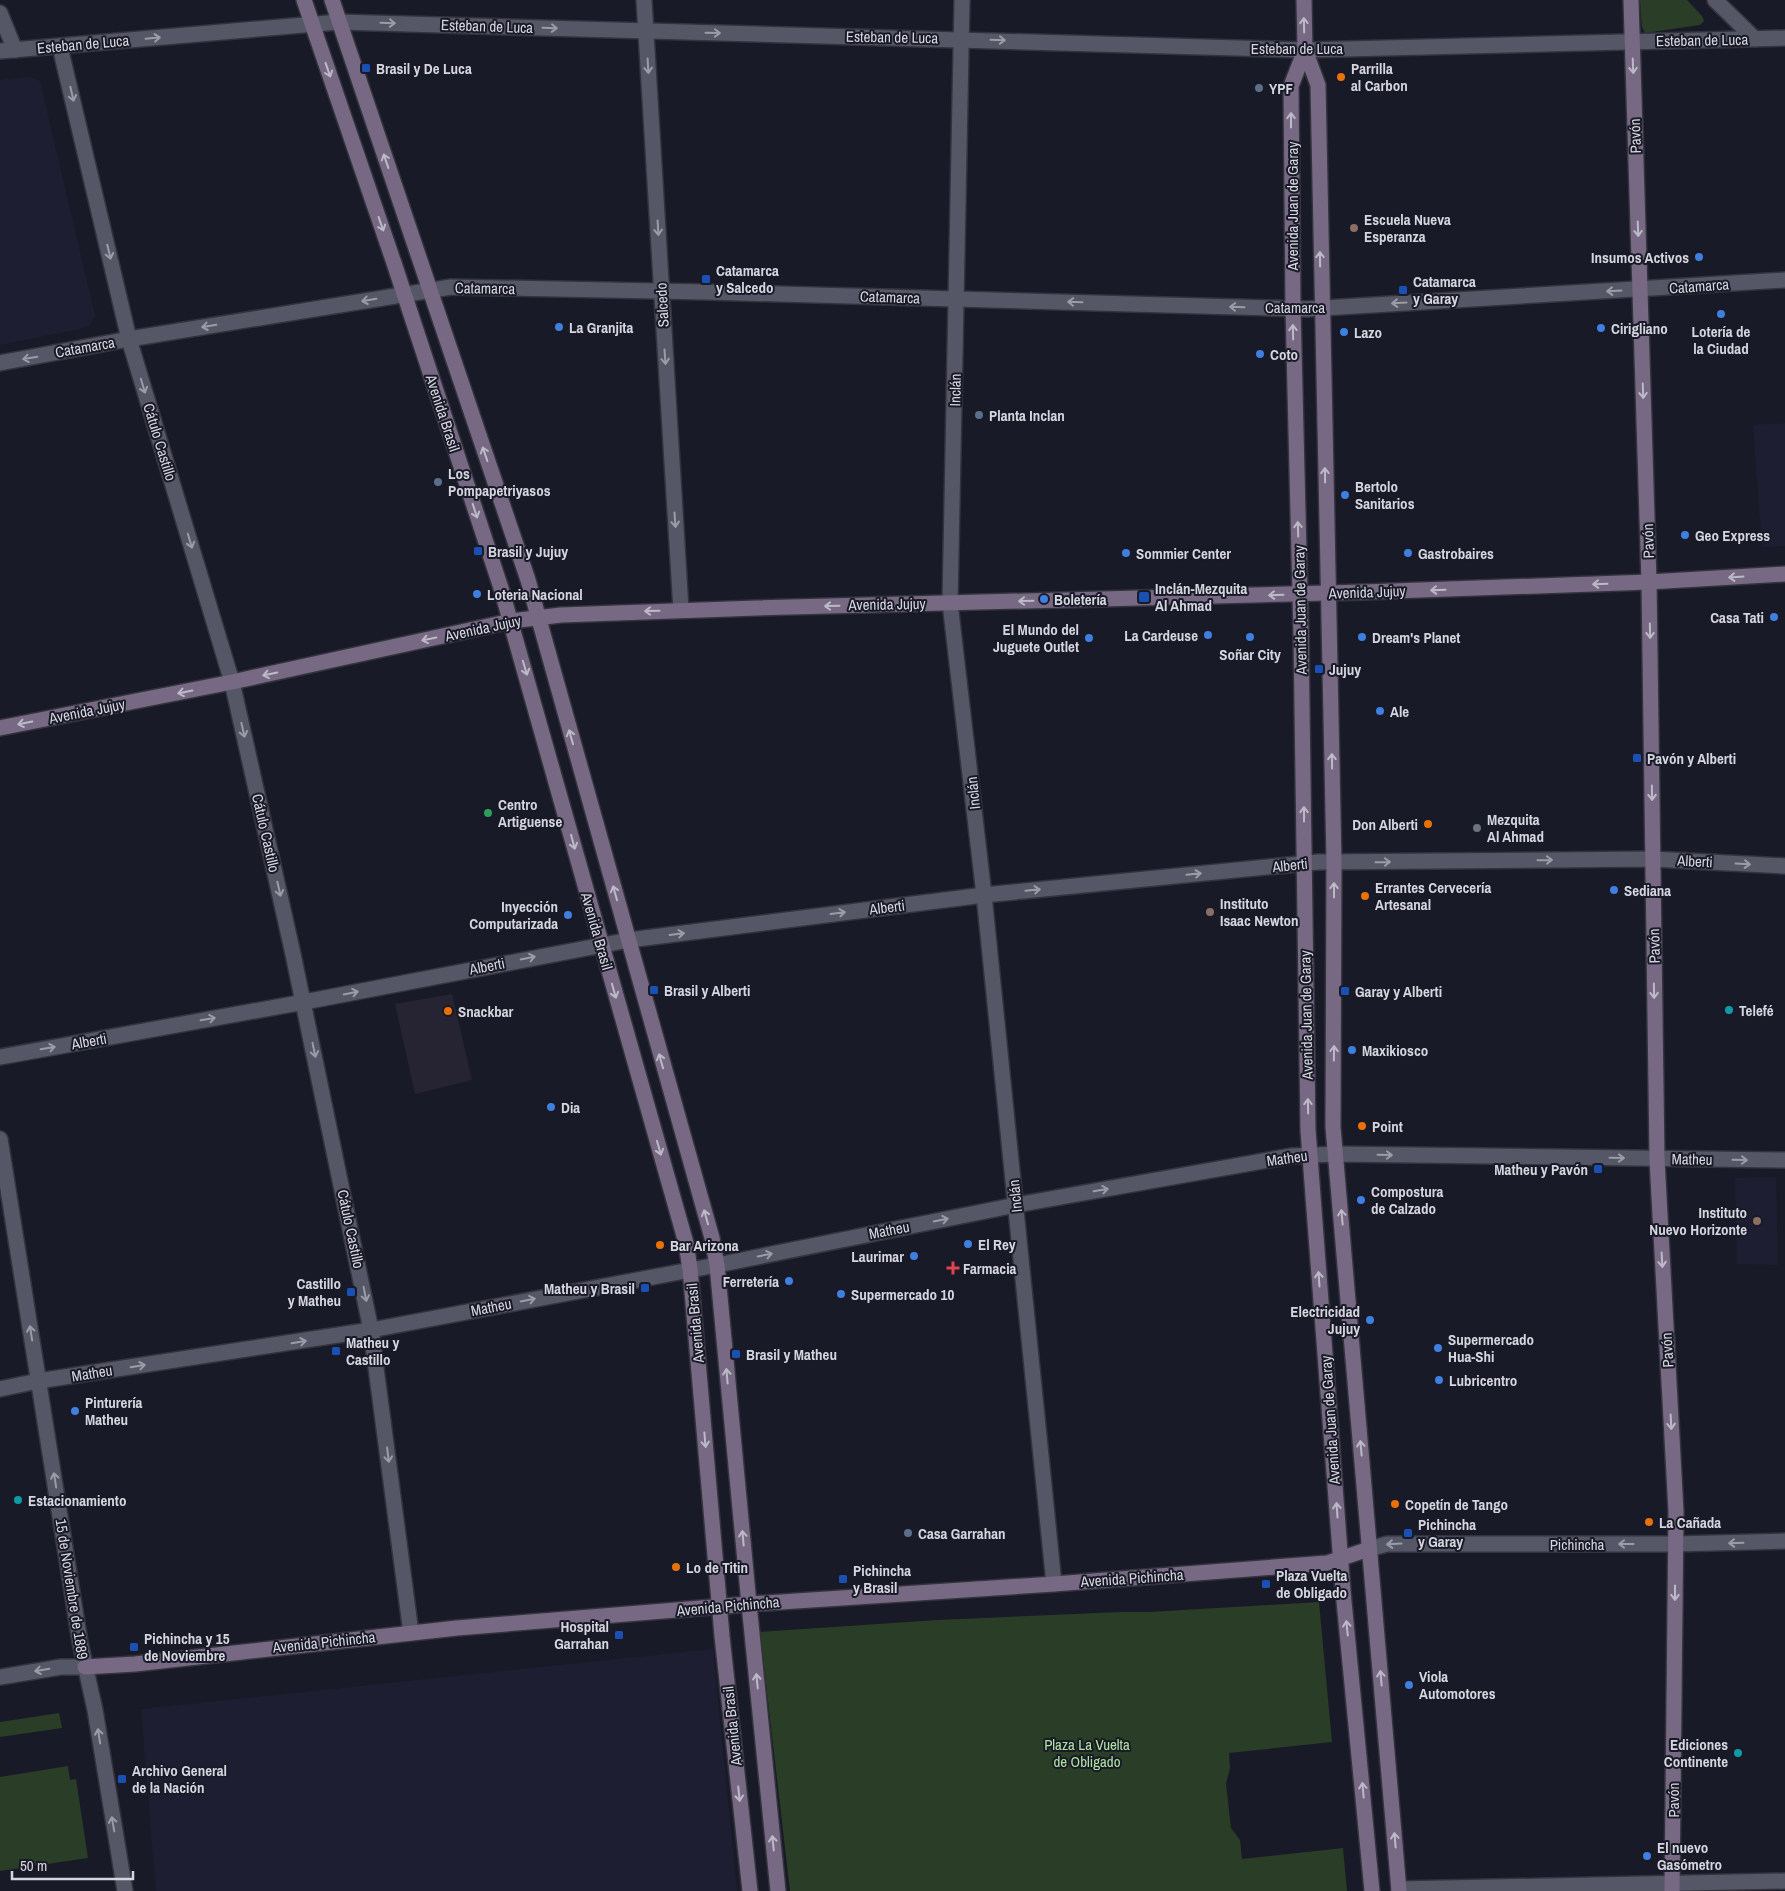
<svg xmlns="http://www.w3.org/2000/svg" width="1785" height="1891" viewBox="0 0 1785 1891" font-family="'Archivo Narrow',sans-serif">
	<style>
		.commercial { fill: #262433 }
		.built { fill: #1e1e32 }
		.green { fill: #2a3d26 }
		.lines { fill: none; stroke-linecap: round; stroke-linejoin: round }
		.street-casing { stroke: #33333d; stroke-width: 18 }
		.secondary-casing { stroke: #33333d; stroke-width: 18 }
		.street { stroke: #555767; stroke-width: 15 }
		.secondary { stroke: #776983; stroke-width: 15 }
		.oneway { stroke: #9b9ca8 }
		.oneway2 { stroke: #bdbac7 }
		.transit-dot { fill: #1a4fb4; stroke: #191a27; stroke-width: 2 }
		.food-dot { fill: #e8710a; stroke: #191a27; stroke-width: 2 }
		.service-dot { fill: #5c6f8a; stroke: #191a27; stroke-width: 2 }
		.education-dot { fill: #8d6e63; stroke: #191a27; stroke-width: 2 }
		.shop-dot { fill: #3f7fe0; stroke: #191a27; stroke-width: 2 }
		.leisure-dot { fill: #2e9e5b; stroke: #191a27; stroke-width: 2 }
		.worship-dot { fill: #6b7280; stroke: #191a27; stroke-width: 2 }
		.culture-dot { fill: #0f9aa8; stroke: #191a27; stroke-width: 2 }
		.health-dot { fill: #e0444e; stroke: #191a27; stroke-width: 2 }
		.labels { text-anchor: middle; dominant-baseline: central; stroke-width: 4; stroke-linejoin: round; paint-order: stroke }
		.street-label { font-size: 15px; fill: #d4d5de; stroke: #191a27 }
		.poi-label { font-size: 15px; font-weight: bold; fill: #d4d5de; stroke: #191a27; text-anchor: start }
		.park-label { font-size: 15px; fill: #aee3a0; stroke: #191a27 }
	</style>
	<rect width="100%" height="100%" fill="#191a27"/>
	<path class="commercial" d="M452,994l20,86 -57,14 -20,-90z"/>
	<g class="built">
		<path d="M31,77l9,4 55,235 -6,11 -89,18v-265z"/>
		<path d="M1785,423v123l-23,1 -9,-122z"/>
		<path d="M1776,1177l2,88 -41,-1 -2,-86z"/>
		<path d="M713,1649l24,242h-581l-15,-182z"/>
	</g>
	<g class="green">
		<path d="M1640,0h47l15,16 2,5 -4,4 -55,8 -3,-6z"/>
		<path d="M1319,1602l13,140 -103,11 1,15 -4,16 5,44 9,12 2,19 101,-11 4,43h-557l-30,-259 178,-12 183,-8h29z"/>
		<path d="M59,1713l3,15 -62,9v-15z"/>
		<path d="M68,1766l2,14 6,-1 12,79 -88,13v-94z"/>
	</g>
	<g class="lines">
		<defs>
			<g id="street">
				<path d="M644,0l37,610"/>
				<path d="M962,0l-12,603 34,292 70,689"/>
				<path d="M1715,0l40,39"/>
				<path d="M0,13l15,37"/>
				<path d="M60,47l69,292 103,343 61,272 78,376 40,303"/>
				<path d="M0,51l339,-29 966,28 480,-12"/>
				<path d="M0,363l129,-24 322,-52 255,5 601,17 478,-29"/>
				<path d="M0,1057l304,-55 325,-62 355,-45 334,-33 334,-3 133,7"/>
				<path d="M0,1139l80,503 15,68 30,181"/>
				<path d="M0,1389l38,-8 333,-51 346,-65 299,-60 275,-49 45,-2 449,6"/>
				<path d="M1369,1549l18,-5h288l110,-3"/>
				<path d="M0,1677l61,-10h24"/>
				<path d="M1399,1889l386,-8"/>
			</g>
			<g id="secondary">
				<path d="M304,0l90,263 107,325 185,655 4,26 32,367 28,255"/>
				<path d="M332,0l196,580 184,658 5,27 32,339 29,287"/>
				<path d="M1304,0l1,50 13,35 16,777 -1,265 66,764"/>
				<path d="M1631,0l18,582 8,577 19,353 -4,379"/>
				<path d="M1305,50l-14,36 2,222 8,328 7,494 35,461 29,300"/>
				<path d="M0,728l232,-46 279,-61 50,-6 196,-7 607,-16 285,-10 136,-8"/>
				<path d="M85,1667l50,-3 322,-36 292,-24 305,-20 273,-21 42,-14"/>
			</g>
		</defs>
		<use href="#street" class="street-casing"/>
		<use href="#secondary" class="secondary-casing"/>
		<use href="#street" class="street"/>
		<use href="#secondary" class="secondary"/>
	</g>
	<defs><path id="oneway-shaft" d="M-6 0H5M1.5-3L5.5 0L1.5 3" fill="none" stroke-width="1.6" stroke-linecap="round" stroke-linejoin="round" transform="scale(1.25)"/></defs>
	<g class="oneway">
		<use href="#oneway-shaft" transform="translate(388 23) rotate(2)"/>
		<use href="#oneway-shaft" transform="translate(550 28) rotate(2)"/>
		<use href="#oneway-shaft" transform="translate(713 33) rotate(1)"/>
		<use href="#oneway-shaft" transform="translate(153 38) rotate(-5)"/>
		<use href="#oneway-shaft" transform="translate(998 40) rotate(2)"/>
		<use href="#oneway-shaft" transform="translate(648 66) rotate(87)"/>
		<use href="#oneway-shaft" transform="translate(72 94) rotate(77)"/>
		<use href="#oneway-shaft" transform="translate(658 228) rotate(87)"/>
		<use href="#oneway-shaft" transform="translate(109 252) rotate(77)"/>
		<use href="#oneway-shaft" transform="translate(1614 291) rotate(177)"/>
		<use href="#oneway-shaft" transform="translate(369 300) rotate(171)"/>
		<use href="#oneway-shaft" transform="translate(1075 302) rotate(-178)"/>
		<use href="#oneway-shaft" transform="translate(1399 303) rotate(177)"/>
		<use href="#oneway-shaft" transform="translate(1237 307) rotate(-178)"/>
		<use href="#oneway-shaft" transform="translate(209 326) rotate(171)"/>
		<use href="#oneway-shaft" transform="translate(665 357) rotate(86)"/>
		<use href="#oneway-shaft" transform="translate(30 358) rotate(170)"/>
		<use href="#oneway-shaft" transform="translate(143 386) rotate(73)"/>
		<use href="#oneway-shaft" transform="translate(675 520) rotate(86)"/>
		<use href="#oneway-shaft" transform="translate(190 541) rotate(73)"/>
		<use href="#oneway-shaft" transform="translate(243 730) rotate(77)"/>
		<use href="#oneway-shaft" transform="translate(1545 860) rotate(-1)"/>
		<use href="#oneway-shaft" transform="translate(1383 862) rotate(-1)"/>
		<use href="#oneway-shaft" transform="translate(1743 864) rotate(3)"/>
		<use href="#oneway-shaft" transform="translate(1194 874) rotate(-6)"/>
		<use href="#oneway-shaft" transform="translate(279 889) rotate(77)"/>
		<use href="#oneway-shaft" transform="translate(1033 890) rotate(-6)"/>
		<use href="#oneway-shaft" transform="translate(838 913) rotate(-7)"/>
		<use href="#oneway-shaft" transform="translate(677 934) rotate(-7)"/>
		<use href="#oneway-shaft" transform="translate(528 958) rotate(-11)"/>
		<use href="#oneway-shaft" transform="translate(351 993) rotate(-11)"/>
		<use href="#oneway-shaft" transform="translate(208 1019) rotate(-10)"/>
		<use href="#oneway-shaft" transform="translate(48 1048) rotate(-10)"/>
		<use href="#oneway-shaft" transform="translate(314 1050) rotate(78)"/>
		<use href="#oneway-shaft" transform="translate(1385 1155) rotate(1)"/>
		<use href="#oneway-shaft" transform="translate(1617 1158) rotate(1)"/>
		<use href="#oneway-shaft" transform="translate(1740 1160) rotate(1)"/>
		<use href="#oneway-shaft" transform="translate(1101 1190) rotate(-10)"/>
		<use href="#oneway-shaft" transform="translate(941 1220) rotate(-11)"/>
		<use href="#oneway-shaft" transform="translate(765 1255) rotate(-11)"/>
		<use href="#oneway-shaft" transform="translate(365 1294) rotate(79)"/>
		<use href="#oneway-shaft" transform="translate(528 1300) rotate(-11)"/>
		<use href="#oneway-shaft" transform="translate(31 1333) rotate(-99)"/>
		<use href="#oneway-shaft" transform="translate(299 1342) rotate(-9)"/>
		<use href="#oneway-shaft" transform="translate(138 1366) rotate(-9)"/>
		<use href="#oneway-shaft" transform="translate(388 1455) rotate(83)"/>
		<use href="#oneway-shaft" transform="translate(55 1480) rotate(-99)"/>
		<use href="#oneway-shaft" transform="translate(1736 1543) rotate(178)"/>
		<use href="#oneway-shaft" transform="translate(1394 1544) rotate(177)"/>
		<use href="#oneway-shaft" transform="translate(1626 1544) rotate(-180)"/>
		<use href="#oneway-shaft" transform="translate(42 1670) rotate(171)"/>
		<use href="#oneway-shaft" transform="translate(99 1736) rotate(-99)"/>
		<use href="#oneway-shaft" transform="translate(113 1824) rotate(-100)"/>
	</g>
	<g class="oneway2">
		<use href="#oneway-shaft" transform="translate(1304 25) rotate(-91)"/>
		<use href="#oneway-shaft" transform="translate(1633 66) rotate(88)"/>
		<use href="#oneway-shaft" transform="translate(328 70) rotate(71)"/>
		<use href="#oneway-shaft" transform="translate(1291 120) rotate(-90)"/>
		<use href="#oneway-shaft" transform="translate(386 161) rotate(-109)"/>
		<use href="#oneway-shaft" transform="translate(381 224) rotate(71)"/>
		<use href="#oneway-shaft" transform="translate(1638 229) rotate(88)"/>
		<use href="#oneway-shaft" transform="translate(1320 259) rotate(-91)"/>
		<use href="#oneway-shaft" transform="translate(1293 332) rotate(-91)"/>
		<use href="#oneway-shaft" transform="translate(1643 391) rotate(88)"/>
		<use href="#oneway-shaft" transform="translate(485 454) rotate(-109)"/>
		<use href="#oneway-shaft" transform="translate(1325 475) rotate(-91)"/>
		<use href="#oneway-shaft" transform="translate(475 511) rotate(72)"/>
		<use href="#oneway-shaft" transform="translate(1298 529) rotate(-92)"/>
		<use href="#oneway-shaft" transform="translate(1736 577) rotate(176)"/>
		<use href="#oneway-shaft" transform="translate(1600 584) rotate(178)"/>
		<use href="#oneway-shaft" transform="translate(1438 590) rotate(178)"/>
		<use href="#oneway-shaft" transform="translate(1276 595) rotate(178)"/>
		<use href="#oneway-shaft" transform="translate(1026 601) rotate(179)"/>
		<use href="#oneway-shaft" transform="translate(832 606) rotate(179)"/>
		<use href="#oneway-shaft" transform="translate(652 611) rotate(179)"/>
		<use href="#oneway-shaft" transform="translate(1650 631) rotate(89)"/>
		<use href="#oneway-shaft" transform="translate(429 639) rotate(168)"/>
		<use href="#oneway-shaft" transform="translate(525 668) rotate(73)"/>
		<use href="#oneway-shaft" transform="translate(270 674) rotate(168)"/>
		<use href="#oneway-shaft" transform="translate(185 692) rotate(169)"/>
		<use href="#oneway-shaft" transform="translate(25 723) rotate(169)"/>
		<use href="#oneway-shaft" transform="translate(571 737) rotate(-106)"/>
		<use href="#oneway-shaft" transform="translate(1332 761) rotate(-91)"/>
		<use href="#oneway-shaft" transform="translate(1652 793) rotate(89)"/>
		<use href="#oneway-shaft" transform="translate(1304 814) rotate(-90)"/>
		<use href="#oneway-shaft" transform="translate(573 842) rotate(75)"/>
		<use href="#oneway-shaft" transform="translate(1334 890) rotate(-90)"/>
		<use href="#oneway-shaft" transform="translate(615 893) rotate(-106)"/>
		<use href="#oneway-shaft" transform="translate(614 991) rotate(74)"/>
		<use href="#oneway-shaft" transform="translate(1654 991) rotate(89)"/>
		<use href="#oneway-shaft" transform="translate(1334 1053) rotate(-89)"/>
		<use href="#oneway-shaft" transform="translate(661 1061) rotate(-106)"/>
		<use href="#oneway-shaft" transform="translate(1308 1106) rotate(-91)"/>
		<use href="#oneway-shaft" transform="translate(659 1148) rotate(74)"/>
		<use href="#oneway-shaft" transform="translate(706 1217) rotate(-106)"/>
		<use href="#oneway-shaft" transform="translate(1342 1217) rotate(-95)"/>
		<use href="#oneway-shaft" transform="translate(1662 1260) rotate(87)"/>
		<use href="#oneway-shaft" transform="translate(1319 1279) rotate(-94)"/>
		<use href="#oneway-shaft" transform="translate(727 1376) rotate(-95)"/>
		<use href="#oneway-shaft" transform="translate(1671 1422) rotate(87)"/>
		<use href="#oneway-shaft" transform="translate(705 1440) rotate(85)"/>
		<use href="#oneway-shaft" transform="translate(1361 1448) rotate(-95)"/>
		<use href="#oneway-shaft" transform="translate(1337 1510) rotate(-94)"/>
		<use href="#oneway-shaft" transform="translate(743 1538) rotate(-95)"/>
		<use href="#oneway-shaft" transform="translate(1675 1593) rotate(90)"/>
		<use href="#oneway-shaft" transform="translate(1347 1628) rotate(-96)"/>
		<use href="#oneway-shaft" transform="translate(1381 1678) rotate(-95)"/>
		<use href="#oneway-shaft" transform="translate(757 1681) rotate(-96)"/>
		<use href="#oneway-shaft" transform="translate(1363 1790) rotate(-95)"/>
		<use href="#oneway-shaft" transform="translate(739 1794) rotate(84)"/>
		<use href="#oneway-shaft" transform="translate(1395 1840) rotate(-95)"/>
		<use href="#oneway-shaft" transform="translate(773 1843) rotate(-96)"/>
	</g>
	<g class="transit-dot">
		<rect x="361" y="63" width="10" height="10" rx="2.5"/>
		<rect x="701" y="274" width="10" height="10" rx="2.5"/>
		<rect x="1398" y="285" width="10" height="10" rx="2.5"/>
		<rect x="473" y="546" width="10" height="10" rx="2.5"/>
		<rect x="1138" y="591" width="12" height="12" rx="2.5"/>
		<rect x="1314" y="664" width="10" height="10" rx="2.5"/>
		<rect x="1632" y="753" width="10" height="10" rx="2.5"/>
		<rect x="649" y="985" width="10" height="10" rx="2.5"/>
		<rect x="1340" y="986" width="10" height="10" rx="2.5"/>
		<rect x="1593" y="1164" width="10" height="10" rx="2.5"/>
		<rect x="640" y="1283" width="10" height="10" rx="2.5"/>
		<rect x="346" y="1287" width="10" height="10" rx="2.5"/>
		<rect x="331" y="1346" width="10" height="10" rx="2.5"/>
		<rect x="731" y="1349" width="10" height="10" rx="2.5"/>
		<rect x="1403" y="1528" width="10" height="10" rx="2.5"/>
		<rect x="838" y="1574" width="10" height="10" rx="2.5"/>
		<rect x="1261" y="1579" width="10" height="10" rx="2.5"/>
		<rect x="614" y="1630" width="10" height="10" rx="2.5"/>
		<rect x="129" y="1642" width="10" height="10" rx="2.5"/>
		<rect x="117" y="1774" width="10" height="10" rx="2.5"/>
	</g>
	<g class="food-dot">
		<circle cx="1341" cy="77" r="5"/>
		<circle cx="1428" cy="824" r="5"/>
		<circle cx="1365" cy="896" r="5"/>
		<circle cx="448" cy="1011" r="5"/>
		<circle cx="1362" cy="1126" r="5"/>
		<circle cx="660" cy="1245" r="5"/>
		<circle cx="1395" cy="1504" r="5"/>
		<circle cx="1649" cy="1522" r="5"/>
		<circle cx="676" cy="1567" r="5"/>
	</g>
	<g class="service-dot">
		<circle cx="1259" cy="88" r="5"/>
		<circle cx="979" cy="415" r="5"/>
		<circle cx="438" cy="482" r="5"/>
		<circle cx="908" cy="1533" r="5"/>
	</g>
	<g class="education-dot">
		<circle cx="1354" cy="228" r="5"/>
		<circle cx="1210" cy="912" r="5"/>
		<circle cx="1757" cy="1221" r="5"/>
	</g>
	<g class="shop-dot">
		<circle cx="1699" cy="257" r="5"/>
		<circle cx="1721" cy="314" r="5"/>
		<circle cx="559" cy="327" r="5"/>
		<circle cx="1601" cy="328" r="5"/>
		<circle cx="1344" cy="332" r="5"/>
		<circle cx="1260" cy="354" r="5"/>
		<circle cx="1345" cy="495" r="5"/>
		<circle cx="1685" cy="535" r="5"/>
		<circle cx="1126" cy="553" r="5"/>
		<circle cx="1408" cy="553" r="5"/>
		<circle cx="477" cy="594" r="5"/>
		<circle cx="1044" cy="599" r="5"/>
		<circle cx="1774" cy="617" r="5"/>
		<circle cx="1208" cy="635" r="5"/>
		<circle cx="1250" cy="637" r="5"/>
		<circle cx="1362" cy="637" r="5"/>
		<circle cx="1089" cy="638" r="5"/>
		<circle cx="1380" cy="711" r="5"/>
		<circle cx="1614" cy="890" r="5"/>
		<circle cx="568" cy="915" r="5"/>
		<circle cx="1352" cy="1050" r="5"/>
		<circle cx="551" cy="1107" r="5"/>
		<circle cx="1361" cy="1200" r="5"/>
		<circle cx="968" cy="1244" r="5"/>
		<circle cx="914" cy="1256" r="5"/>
		<circle cx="789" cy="1281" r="5"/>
		<circle cx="841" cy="1294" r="5"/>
		<circle cx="1370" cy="1320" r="5"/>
		<circle cx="1438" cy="1348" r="5"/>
		<circle cx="1439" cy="1380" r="5"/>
		<circle cx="75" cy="1411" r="5"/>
		<circle cx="1409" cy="1685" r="5"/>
		<circle cx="1647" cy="1856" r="5"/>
	</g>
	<circle class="leisure-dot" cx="488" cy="813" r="5"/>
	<circle class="worship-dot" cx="1477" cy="828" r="5"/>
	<g class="culture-dot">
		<circle cx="1729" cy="1010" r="5"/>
		<circle cx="18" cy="1500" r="5"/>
		<circle cx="1738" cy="1753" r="5"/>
	</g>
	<path class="health-dot" d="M950.5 1260.5h5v5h5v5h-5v5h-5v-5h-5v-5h5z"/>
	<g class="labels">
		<g class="street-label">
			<text transform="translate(487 26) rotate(2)">Esteban de Luca</text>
			<text transform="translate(892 37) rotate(1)">Esteban de Luca</text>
			<text transform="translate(1702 40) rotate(-1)">Esteban de Luca</text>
			<text transform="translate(83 44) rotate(-5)">Esteban de Luca</text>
			<text x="1297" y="48">Esteban de Luca</text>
			<text transform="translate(1635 136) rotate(-92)">Pavón</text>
			<text transform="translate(1292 206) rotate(-90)">Avenida Juan de Garay</text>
			<text transform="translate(1699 286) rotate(-4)">Catamarca</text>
			<text transform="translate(485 288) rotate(1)">Catamarca</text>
			<text transform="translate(890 297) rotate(2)">Catamarca</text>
			<text transform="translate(662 305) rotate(-93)">Salcedo</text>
			<text x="1295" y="307">Catamarca</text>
			<text transform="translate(85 347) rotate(-10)">Catamarca</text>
			<text transform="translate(955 390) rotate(-89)">Inclán</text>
			<text transform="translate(443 413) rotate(72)">Avenida Brasil</text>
			<text transform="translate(160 442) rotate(73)">Cátulo Castillo</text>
			<text transform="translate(1648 541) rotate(-92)">Pavón</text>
			<text transform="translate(1367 592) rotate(-2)">Avenida Jujuy</text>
			<text transform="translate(887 604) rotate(-1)">Avenida Jujuy</text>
			<text transform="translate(1300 610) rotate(-91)">Avenida Juan de Garay</text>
			<text transform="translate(483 628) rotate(-12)">Avenida Jujuy</text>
			<text transform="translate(87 711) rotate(-11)">Avenida Jujuy</text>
			<text transform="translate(973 793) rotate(-96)">Inclán</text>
			<text transform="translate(266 833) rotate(77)">Cátulo Castillo</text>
			<text transform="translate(1695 861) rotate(3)">Alberti</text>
			<text transform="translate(1290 865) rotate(-6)">Alberti</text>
			<text transform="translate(887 907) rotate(-7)">Alberti</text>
			<text transform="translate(597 931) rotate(74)">Avenida Brasil</text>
			<text transform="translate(1654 946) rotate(-91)">Pavón</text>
			<text transform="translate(487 966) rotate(-11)">Alberti</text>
			<text transform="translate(1306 1015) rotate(-91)">Avenida Juan de Garay</text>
			<text transform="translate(89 1041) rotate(-10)">Alberti</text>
			<text transform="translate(1287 1158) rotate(-8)">Matheu</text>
			<text transform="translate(1692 1159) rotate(1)">Matheu</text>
			<text transform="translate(1015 1196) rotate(-96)">Inclán</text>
			<text transform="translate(351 1229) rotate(78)">Cátulo Castillo</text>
			<text transform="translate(889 1230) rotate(-11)">Matheu</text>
			<text transform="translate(491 1307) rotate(-11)">Matheu</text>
			<text transform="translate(695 1323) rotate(-95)">Avenida Brasil</text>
			<text transform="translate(1667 1350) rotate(-93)">Pavón</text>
			<text transform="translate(92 1373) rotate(-9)">Matheu</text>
			<text transform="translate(1330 1420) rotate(-94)">Avenida Juan de Garay</text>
			<text x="1577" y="1544">Pichincha</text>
			<text transform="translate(1132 1578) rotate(-4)">Avenida Pichincha</text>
			<text transform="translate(72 1589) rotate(81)">15 de Noviembre de 1889</text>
			<text transform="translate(728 1606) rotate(-5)">Avenida Pichincha</text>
			<text transform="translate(324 1642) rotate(-6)">Avenida Pichincha</text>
			<text transform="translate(732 1726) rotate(-96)">Avenida Brasil</text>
			<text transform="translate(1673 1800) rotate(-90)">Pavón</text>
		</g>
		<g class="poi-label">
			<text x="376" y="68">Brasil y De Luca</text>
			<text x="1351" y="68">Parrilla<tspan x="1351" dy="17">al Carbon</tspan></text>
			<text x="1269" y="88">YPF</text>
			<text x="1364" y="219">Escuela Nueva<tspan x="1364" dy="17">Esperanza</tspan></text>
			<text x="1689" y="257" text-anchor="end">Insumos Activos</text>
			<text x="716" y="270">Catamarca<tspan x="716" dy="17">y Salcedo</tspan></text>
			<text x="1413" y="281">Catamarca<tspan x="1413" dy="17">y Garay</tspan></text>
			<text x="569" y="327">La Granjita</text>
			<text x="1611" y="328">Cirigliano</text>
			<text x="1721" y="331" text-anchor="middle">Lotería de<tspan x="1721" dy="17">la Ciudad</tspan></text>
			<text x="1354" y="332">Lazo</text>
			<text x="1270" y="354">Coto</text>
			<text x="989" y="415">Planta Inclan</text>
			<text x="448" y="473">Los<tspan x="448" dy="17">Pompapetriyasos</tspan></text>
			<text x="1355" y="486">Bertolo<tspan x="1355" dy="17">Sanitarios</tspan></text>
			<text x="1695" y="535">Geo Express</text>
			<text x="488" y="551">Brasil y Jujuy</text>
			<text x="1136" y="553">Sommier Center</text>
			<text x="1418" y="553">Gastrobaires</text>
			<text x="1155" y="588">Inclán-Mezquita<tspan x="1155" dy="17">Al Ahmad</tspan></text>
			<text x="487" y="594">Loteria Nacional</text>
			<text x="1054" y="599">Boletería</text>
			<text x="1764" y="617" text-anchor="end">Casa Tati</text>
			<text x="1079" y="629" text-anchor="end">El Mundo del<tspan x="1079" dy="17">Juguete Outlet</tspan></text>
			<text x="1198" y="635" text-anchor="end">La Cardeuse</text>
			<text x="1372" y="637">Dream's Planet</text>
			<text x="1250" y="654" text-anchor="middle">Soñar City</text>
			<text x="1329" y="669">Jujuy</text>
			<text x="1390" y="711">Ale</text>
			<text x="1647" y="758">Pavón y Alberti</text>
			<text x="498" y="804">Centro<tspan x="498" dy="17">Artiguense</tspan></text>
			<text x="1487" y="819">Mezquita<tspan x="1487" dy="17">Al Ahmad</tspan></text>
			<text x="1418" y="824" text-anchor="end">Don Alberti</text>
			<text x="1375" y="887">Errantes Cervecería<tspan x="1375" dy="17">Artesanal</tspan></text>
			<text x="1624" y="890">Sediana</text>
			<text x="1220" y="903">Instituto<tspan x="1220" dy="17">Isaac Newton</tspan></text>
			<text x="558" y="906" text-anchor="end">Inyección<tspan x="558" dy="17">Computarizada</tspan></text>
			<text x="664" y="990">Brasil y Alberti</text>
			<text x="1355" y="991">Garay y Alberti</text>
			<text x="1739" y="1010">Telefé</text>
			<text x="458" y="1011">Snackbar</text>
			<text x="1362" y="1050">Maxikiosco</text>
			<text x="561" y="1107">Dia</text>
			<text x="1372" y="1126">Point</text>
			<text x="1588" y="1169" text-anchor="end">Matheu y Pavón</text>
			<text x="1371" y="1191">Compostura<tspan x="1371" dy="17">de Calzado</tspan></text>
			<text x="1747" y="1212" text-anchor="end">Instituto<tspan x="1747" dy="17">Nuevo Horizonte</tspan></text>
			<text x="978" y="1244">El Rey</text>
			<text x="670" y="1245">Bar Arizona</text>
			<text x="904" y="1256" text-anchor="end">Laurimar</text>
			<text x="963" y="1268">Farmacia</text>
			<text x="779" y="1281" text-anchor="end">Ferretería</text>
			<text x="341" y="1283" text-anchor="end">Castillo<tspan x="341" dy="17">y Matheu</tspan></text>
			<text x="635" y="1288" text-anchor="end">Matheu y Brasil</text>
			<text x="851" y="1294">Supermercado 10</text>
			<text x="1360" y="1311" text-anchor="end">Electricidad<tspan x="1360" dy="17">Jujuy</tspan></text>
			<text x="1448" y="1339">Supermercado<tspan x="1448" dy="17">Hua-Shi</tspan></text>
			<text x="346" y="1342">Matheu y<tspan x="346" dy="17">Castillo</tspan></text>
			<text x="746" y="1354">Brasil y Matheu</text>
			<text x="1449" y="1380">Lubricentro</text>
			<text x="85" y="1402">Pinturería<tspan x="85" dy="17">Matheu</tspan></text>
			<text x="28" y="1500">Estacionamiento</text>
			<text x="1405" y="1504">Copetín de Tango</text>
			<text x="1659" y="1522">La Cañada</text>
			<text x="1418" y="1524">Pichincha<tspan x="1418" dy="17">y Garay</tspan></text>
			<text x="918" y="1533">Casa Garrahan</text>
			<text x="686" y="1567">Lo de Titin</text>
			<text x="853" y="1570">Pichincha<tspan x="853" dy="17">y Brasil</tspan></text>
			<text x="1276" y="1575">Plaza Vuelta<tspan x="1276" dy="17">de Obligado</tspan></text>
			<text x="609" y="1626" text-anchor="end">Hospital<tspan x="609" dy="17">Garrahan</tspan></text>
			<text x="144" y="1638">Pichincha y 15<tspan x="144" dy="17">de Noviembre</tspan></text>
			<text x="1419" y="1676">Viola<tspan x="1419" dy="17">Automotores</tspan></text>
			<text x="1728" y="1744" text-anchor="end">Ediciones<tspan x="1728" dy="17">Continente</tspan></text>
			<text x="132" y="1770">Archivo General<tspan x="132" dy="17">de la Nación</tspan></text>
			<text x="1657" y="1847">El nuevo<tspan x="1657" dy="17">Gasómetro</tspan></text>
		</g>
		<g class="park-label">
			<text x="1087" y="1744">Plaza La Vuelta<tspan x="1087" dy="17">de Obligado</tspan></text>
		</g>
	</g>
	<path d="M12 1871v8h121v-8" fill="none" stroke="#d4d5de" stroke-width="2.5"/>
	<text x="20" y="1871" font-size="15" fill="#d4d5de" stroke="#191a27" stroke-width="4" paint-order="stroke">50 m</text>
</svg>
